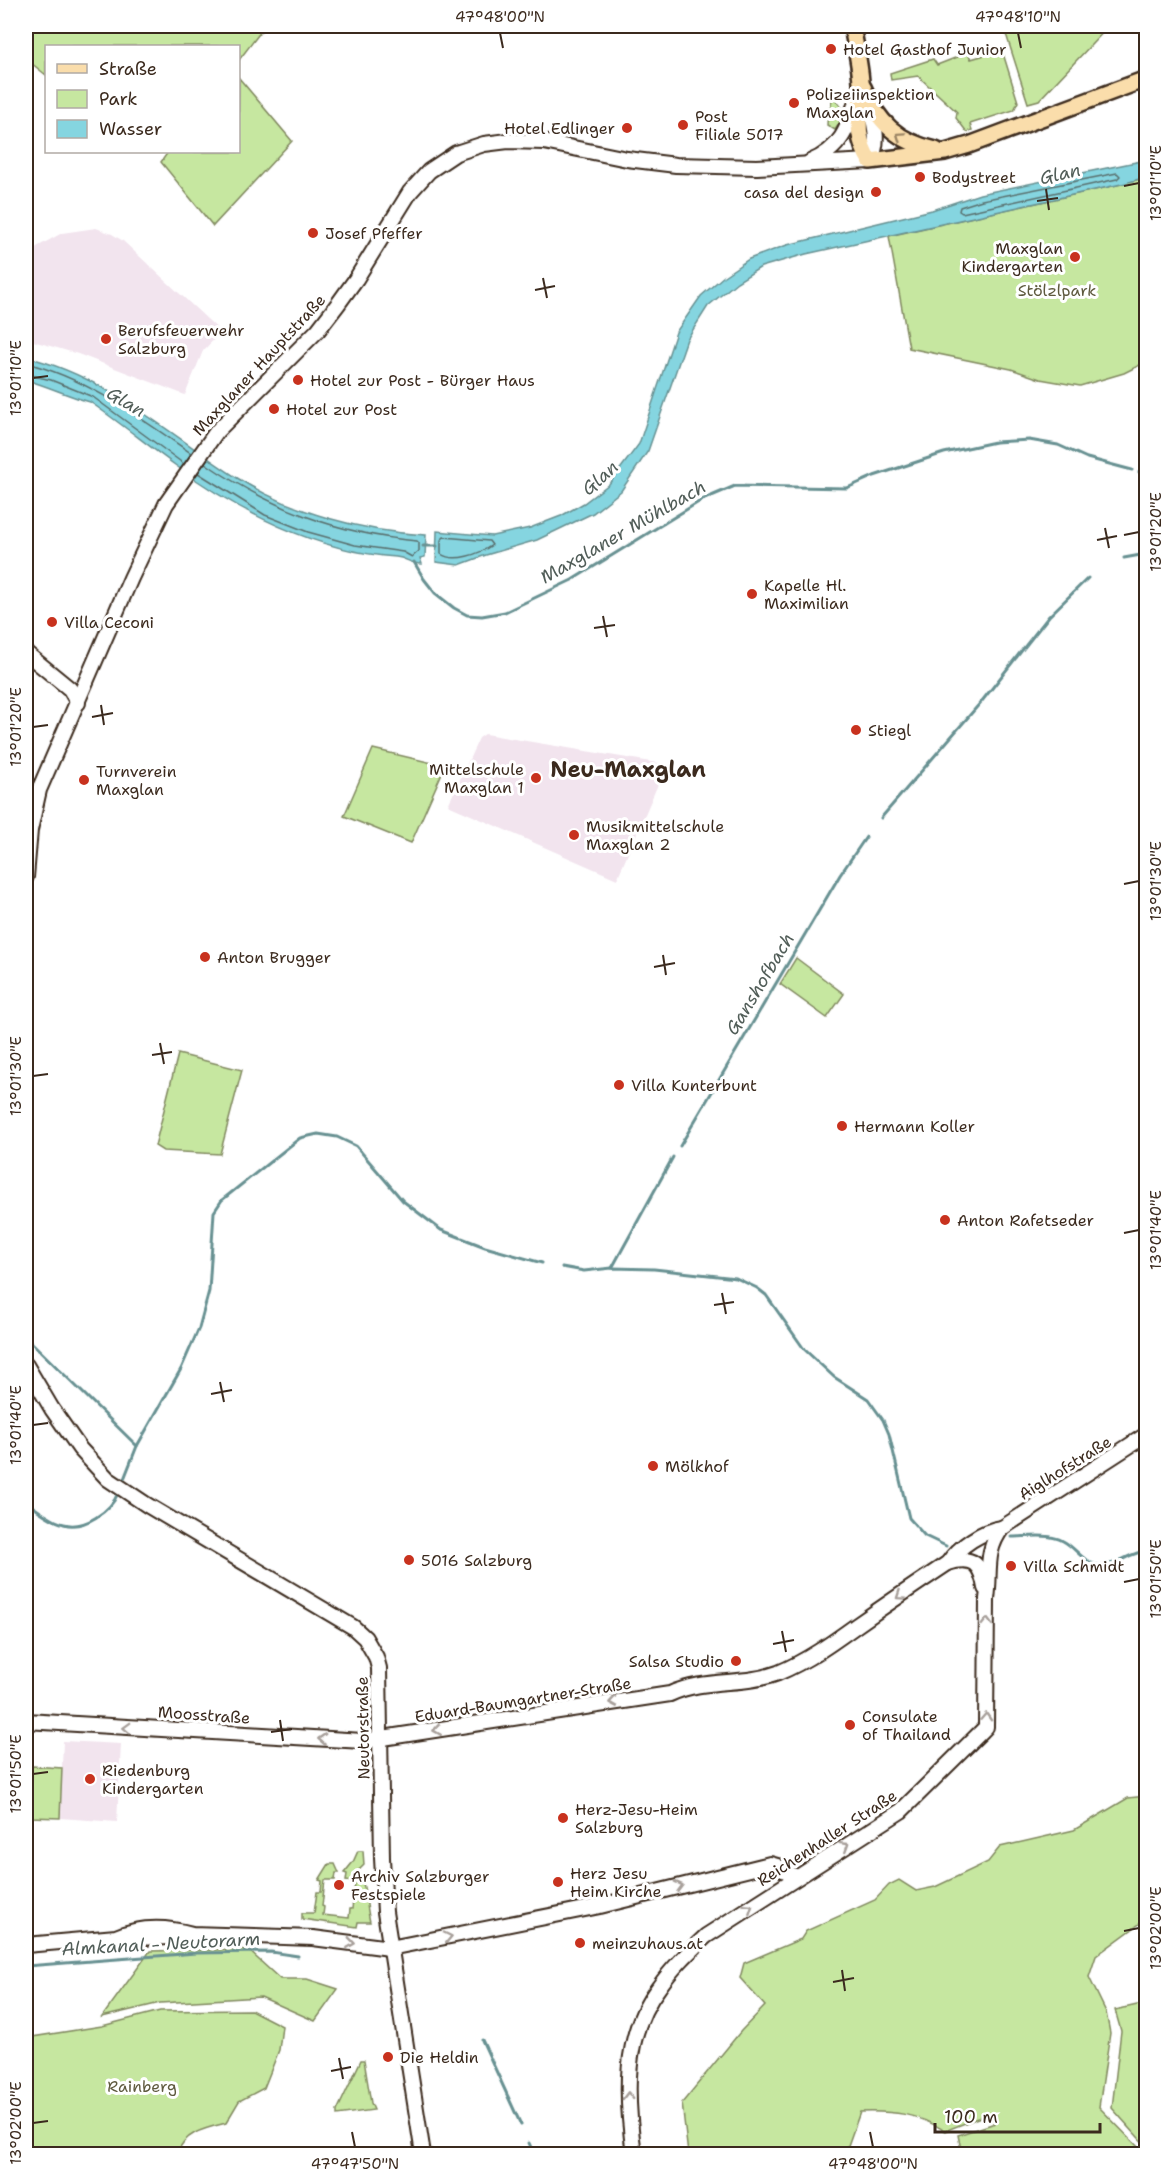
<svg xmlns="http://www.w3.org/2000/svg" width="1172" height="2180" viewBox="0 0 1172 2180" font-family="'Shantell Sans',sans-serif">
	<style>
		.built { fill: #f2e4ee }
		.green { fill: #c6e7a0; stroke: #80885f; stroke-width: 1.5 }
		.water { fill: #85d5e0; stroke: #679192; stroke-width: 1.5 }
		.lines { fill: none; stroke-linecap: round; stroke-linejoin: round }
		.shore { stroke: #596e6c; stroke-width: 1.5 }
		.stream { stroke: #679192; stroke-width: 3 }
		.secondary-casing { stroke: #3b2a1e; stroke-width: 18 }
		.primary-casing { stroke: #3b2a1e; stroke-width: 20 }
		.secondary { stroke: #fff; stroke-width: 14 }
		.primary { stroke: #faddab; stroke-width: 15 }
		.oneway { stroke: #9a8464 }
		.oneway2 { stroke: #a79f9a }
		.ticks { fill: none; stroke: #3b2a1e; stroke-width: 2 }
		.poi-dot { fill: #c8321e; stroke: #fff; stroke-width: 2 }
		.labels { text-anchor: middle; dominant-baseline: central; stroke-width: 6; stroke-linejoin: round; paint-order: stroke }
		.poi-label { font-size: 16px; fill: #3b2a1e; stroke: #fff; text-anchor: start }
		.park-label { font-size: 16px; fill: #5e593e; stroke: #fff }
		.street-label { font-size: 16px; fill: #3b2a1e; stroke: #fff }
		.water-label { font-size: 18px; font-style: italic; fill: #515d58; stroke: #fff }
		.district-label { font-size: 22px; font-weight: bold; fill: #3b2a1e; stroke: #fff }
		.neatline { fill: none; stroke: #3b2a1e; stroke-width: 2 }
		.ticks-label { font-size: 15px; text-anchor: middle; fill: #3b2a1e }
	</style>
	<rect width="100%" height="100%" fill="#fff"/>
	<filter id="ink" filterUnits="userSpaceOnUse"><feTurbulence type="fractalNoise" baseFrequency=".0167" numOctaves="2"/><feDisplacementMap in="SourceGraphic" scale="12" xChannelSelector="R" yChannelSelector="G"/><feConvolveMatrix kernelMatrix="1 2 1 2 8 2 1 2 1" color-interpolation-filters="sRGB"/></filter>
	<g filter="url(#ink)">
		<g class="built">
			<path d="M96,228l16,6 11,7 98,91 -18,19 -18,44 -107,-41 -52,-15v-86l36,-20z"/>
			<path d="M485,734l178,30 2,4 -48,111 -169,-74 31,-67z"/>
			<path d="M63,1741l58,3 -4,78 -57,-4z"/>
		</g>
		<g class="green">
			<path d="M26,26h239l-26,34 -1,-14h-192v29l-20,-16z"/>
			<path d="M1012,26h97l-70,74 -11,3 -22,-69z"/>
			<path d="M1002,50l16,52 -4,8 -44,14 2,6 -5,2 -11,-14 1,-6 -39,-36 -27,4 -1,-7 43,-14 4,6 31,-12 3,6z"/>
			<path d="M239,78l53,63 -79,85 -52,-64 7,-10h70z"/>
			<path d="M832,95l14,18 -11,17 -8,-5 1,-17h3z"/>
			<path d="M1146,177v185l-22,11 -44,13 -40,-7 -29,-10 -102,-21 -20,-112 237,-53z"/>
			<path d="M373,749l72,17 -34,77 -67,-27z"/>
			<path d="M796,958l48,36 -17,24 -47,-34z"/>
			<path d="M178,1054l64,16 -22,84 -57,-3 -8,-5z"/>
			<path d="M32,1766l30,2 -2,50 -30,-1z"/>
			<path d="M1146,1796v123l-50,37 -7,21 17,35 4,21 -11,74 46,47h-183l-4,-19 37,-12 -7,-9 -43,17c-28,-18 -52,-20 -85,-19l-15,42h-157l-6,-51 59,-72 24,-25 -25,-28 4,-15 57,-24 5,-8 69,-31 14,-15 10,-5 17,11 19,-4 53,-25 12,-15 74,-17 54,-32z"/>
			<path d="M358,1851h5l1,14 -5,5c7,17 7,34 11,52h-12l-1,5 -55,-8v-6h12l3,-21h4l1,-11 -3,-1 10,-16h6l4,9h-3l-1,7h-10l-3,26 2,1 -1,8 26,3 1,-9h2l3,-27 -9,-1 1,-7 -3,-1 9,-11z"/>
			<path d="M247,1949l33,30h27l31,10 -23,32 -54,-24 -101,6 -58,14 48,-66z"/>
			<path d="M1146,2003v143l-34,-38 9,-77 -6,-21z"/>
			<path d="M251,2010l31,16 -3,24 -15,38 -25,13 -13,22c-20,5 -42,9 -49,31h-149l-2,-3v-113l76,-12 58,-15z"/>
			<path d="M361,2060h3l7,43 3,7 -37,5v-4z"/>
		</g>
		<g class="water">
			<path d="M1146,160v17l-20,6 -320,71 -45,13 -24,15 -29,24 -21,33 -39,112 -27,40 -28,22 -56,27 -51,15 -27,10 -23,-3 1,-31 55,5 38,-8 31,-12 23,-13 25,-19 30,-40 37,-112 25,-36 23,-20 25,-17 38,-14 145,-35 48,-16z"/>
			<path d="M26,357c81,19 144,78 213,122 52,33 125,53 187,56l-1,22 -5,1 2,6c-13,0 -15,-6 -26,-7 -79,-5 -159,-46 -221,-92 -29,-21 -56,-43 -85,-63 -22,-6 -42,-16 -64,-22z"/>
		</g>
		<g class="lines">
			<g class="shore">
				<path d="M1117,173l3,3 -3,3 -155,34 -3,-2 1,-4 22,-7z"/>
				<path d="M26,363c61,15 114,55 165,90"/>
				<path d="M26,374l25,6 42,17 91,67"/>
				<path d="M198,473l67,42 43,17 47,13 48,7 9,5 7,-6v-8l-2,-2c-79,-7 -147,-33 -212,-78"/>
				<path d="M444,537l45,4 3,4c-12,9 -38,18 -51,9v-14z"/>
			</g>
			<g class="stream">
				<path d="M1139,472l7,2"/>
				<path d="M423,546h14"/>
				<path d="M1124,558l22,-4"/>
				<path d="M414,562l10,17 11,14 19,15 13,7 15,1 23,-4 67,-32 130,-80 33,-14 112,2 27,-12 70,-23 51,-11 34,-2 29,5 29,13 45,12"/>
				<path d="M881,818l101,-117 67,-85 39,-38"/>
				<path d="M680,1146l160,-271 26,-38"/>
				<path d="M562,1267l22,4 28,-3 42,1 82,9 21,10 9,7 38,54 30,28 34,22 15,21 6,14 20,84 16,18 21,10"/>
				<path d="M612,1268l61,-111"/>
				<path d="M26,1337l111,109"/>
				<path d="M122,1484l15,-38 44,-77 18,-41 10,-37 5,-79 8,-12 78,-62 18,-4 19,3 19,9 47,55 38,29 44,17 57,16"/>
				<path d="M26,1502c11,7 25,19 38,22 20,6 47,-13 54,-31"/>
				<path d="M1012,1537c15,0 37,-4 51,4 13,7 19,20 34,24 17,3 33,-13 49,-14"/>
				<path d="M26,1966l170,-13 75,-1 27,4"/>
				<path d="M482,2040l39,85"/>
				<path d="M529,2143l5,11"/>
			</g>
			<defs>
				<g id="secondary">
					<path d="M810,162c31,-13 38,-33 47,-64"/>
					<path d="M26,653l44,36 8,14"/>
					<path d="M26,877l4,-47 9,-40 92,-212 35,-74 51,-73 101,-101 20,-26 18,-25 54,-87 19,-21 27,-18 28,-9 24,-3 36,1 83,17 49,6 81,2 113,-6c10,-19 5,-35 0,-55"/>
					<path d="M26,1365l26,44 28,40 28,30 39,26 206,122 12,11 11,19 3,11 3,190 3,54 38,242"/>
					<path d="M948,1563c25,-8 33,1 37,25"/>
					<path d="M26,1721l337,20 307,-47c35,-16 73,-8 108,-21 29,-12 54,-30 79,-48 30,-21 61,-42 91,-62 11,-17 34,-32 54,-35"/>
					<path d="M124,1938l55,-1"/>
					<path d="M26,1945l90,-8c25,-11 51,-10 76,-3l121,4 77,10 210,-42 170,-42 7,2 19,11"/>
					<path d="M634,2154c-8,-56 -12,-119 25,-167 13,-19 30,-35 47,-51l195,-125 81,-80 4,-4 1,-128c4,-28 -3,-47 15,-71l144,-93"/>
				</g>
				<g id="primary">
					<path d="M852,26c3,18 8,38 9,56 1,30 -9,51 9,79l75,-9 24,-7 177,-66"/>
					<path d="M863,87c14,35 35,55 73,63"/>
				</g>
			</defs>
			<use href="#secondary" class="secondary-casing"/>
			<use href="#primary" class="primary-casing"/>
			<use href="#secondary" class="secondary"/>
			<use href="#primary" class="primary"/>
		</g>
		<defs><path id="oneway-chevron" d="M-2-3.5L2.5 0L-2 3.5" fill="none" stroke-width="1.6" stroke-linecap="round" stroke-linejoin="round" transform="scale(1.5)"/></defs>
		<use class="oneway" href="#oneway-chevron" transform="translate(900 136) rotate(-145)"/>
		<g class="oneway2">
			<use href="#oneway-chevron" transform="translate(900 1596) rotate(146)"/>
			<use href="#oneway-chevron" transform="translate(987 1622) rotate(-89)"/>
			<use href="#oneway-chevron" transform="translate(613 1702) rotate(171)"/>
			<use href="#oneway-chevron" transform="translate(986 1717) rotate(-87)"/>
			<use href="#oneway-chevron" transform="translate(127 1728) rotate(-178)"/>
			<use href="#oneway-chevron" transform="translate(437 1730) rotate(171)"/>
			<use href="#oneway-chevron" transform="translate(322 1739) rotate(-177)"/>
			<use href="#oneway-chevron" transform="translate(845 1846) rotate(-32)"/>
			<use href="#oneway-chevron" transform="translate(679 1886) rotate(-15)"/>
			<use href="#oneway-chevron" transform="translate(749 1908) rotate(-33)"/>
			<use href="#oneway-chevron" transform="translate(448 1937) rotate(-12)"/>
			<use href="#oneway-chevron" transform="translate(351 1943) rotate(8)"/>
			<use href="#oneway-chevron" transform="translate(628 2096) rotate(-91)"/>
		</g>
	</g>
	<path class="ticks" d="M500,33l3,15M1018,33l3,15M1124,186l15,-3M1046,189l3,21M1037,201l21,-3M543,278l4,20M535,290l20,-4M33,378l15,-2M1105,528l4,20M1124,535l15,-3M1097,540l20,-4M603,616l4,21M594,628l21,-3M101,705l3,20M92,717l21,-4M33,727l15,-2M1124,884l15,-3M663,955l3,20M654,967l21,-4M160,1043l4,21M152,1055l20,-3M33,1076l15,-2M1124,1233l15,-3M722,1293l4,21M714,1305l20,-3M220,1382l4,20M211,1394l21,-4M33,1425l15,-2M1124,1582l15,-3M782,1631l4,21M773,1644l21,-4M280,1720l3,21M271,1732l21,-3M33,1774l15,-2M1124,1931l15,-3M842,1970l3,21M833,1982l21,-4M339,2058l4,21M331,2071l20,-4M33,2123l15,-2M352,2132l3,15M870,2132l3,15"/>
	<g class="poi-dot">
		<circle cx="831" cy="49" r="6"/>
		<circle cx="794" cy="103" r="6"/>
		<circle cx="683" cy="125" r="6"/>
		<circle cx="627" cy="128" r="6"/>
		<circle cx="920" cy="177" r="6"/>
		<circle cx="876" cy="192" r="6"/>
		<circle cx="313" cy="233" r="6"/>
		<circle cx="1075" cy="257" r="6"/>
		<circle cx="106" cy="339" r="6"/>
		<circle cx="298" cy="380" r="6"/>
		<circle cx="274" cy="409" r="6"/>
		<circle cx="752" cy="594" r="6"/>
		<circle cx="52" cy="622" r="6"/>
		<circle cx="856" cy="730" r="6"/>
		<circle cx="536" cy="778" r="6"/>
		<circle cx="84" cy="780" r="6"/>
		<circle cx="574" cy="835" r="6"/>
		<circle cx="205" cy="957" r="6"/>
		<circle cx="619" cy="1085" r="6"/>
		<circle cx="842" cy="1126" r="6"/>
		<circle cx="945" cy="1220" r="6"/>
		<circle cx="653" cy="1466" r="6"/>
		<circle cx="409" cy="1560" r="6"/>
		<circle cx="1011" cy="1566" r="6"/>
		<circle cx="736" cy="1661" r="6"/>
		<circle cx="850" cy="1725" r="6"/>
		<circle cx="90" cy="1779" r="6"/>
		<circle cx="563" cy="1818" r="6"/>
		<circle cx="558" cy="1882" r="6"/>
		<circle cx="339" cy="1885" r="6"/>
		<circle cx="580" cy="1943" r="6"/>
		<circle cx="388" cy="2057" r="6"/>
	</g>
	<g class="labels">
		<g class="poi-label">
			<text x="843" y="49">Hotel Gasthof Junior</text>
			<text x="806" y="94">Polizeiinspektion<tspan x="806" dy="18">Maxglan</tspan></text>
			<text x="695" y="116">Post<tspan x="695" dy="18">Filiale 5017</tspan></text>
			<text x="615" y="128" text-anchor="end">Hotel Edlinger</text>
			<text x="932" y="177">Bodystreet</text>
			<text x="864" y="192" text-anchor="end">casa del design</text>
			<text x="325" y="233">Josef Pfeffer</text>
			<text x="1063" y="248" text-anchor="end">Maxglan<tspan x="1063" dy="18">Kindergarten</tspan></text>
			<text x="118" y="330">Berufsfeuerwehr<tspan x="118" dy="18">Salzburg</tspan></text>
			<text x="310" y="380">Hotel zur Post - Bürger Haus</text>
			<text x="286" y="409">Hotel zur Post</text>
			<text x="764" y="585">Kapelle Hl.<tspan x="764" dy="18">Maximilian</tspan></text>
			<text x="64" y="622">Villa Ceconi</text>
			<text x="868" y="730">Stiegl</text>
			<text x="524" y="769" text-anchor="end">Mittelschule<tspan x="524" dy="18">Maxglan 1</tspan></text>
			<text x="96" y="771">Turnverein<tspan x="96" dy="18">Maxglan</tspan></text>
			<text x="586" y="826">Musikmittelschule<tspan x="586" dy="18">Maxglan 2</tspan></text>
			<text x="217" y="957">Anton Brugger</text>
			<text x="631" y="1085">Villa Kunterbunt</text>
			<text x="854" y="1126">Hermann Koller</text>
			<text x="957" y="1220">Anton Rafetseder</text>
			<text x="665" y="1466">Mölkhof</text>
			<text x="421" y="1560">5016 Salzburg</text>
			<text x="1023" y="1566">Villa Schmidt</text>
			<text x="724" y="1661" text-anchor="end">Salsa Studio</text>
			<text x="862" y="1716">Consulate<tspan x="862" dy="18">of Thailand</tspan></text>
			<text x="102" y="1770">Riedenburg<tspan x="102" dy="18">Kindergarten</tspan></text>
			<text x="575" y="1809">Herz-Jesu-Heim<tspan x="575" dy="18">Salzburg</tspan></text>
			<text x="570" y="1873">Herz Jesu<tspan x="570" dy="18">Heim Kirche</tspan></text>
			<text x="351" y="1876">Archiv Salzburger<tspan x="351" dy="18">Festspiele</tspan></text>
			<text x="592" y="1943">meinzuhaus.at</text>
			<text x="400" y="2057">Die Heldin</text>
		</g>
		<g class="park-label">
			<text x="1057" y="290">Stölzlpark</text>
			<text x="142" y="2086">Rainberg</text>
		</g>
		<g class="street-label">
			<text transform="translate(259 365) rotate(-47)">Maxglaner Hauptstraße</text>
			<text transform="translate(1065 1468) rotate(-32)">Aiglhofstraße</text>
			<text transform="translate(523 1700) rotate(-9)">Eduard-Baumgartner-Straße</text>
			<text transform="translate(204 1715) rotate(4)">Moosstraße</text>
			<text transform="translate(363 1728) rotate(-91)">Neutorstraße</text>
			<text transform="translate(827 1838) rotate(-33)">Reichenhaller Straße</text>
		</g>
		<g class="water-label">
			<text transform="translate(1060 174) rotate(-13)">Glan</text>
			<text transform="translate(126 402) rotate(31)">Glan</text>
			<text transform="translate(600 478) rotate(-42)">Glan</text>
			<text transform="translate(623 532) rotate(-30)">Maxglaner Mühlbach</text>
			<text transform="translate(760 984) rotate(-59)">Ganshofbach</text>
			<text transform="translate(161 1944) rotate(-3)">Almkanal - Neutorarm</text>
		</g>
		<g class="district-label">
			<text x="628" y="769">Neu-Maxglan</text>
		</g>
	</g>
	<rect width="1172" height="2180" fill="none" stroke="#fff" stroke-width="66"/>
	<rect x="45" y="45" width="195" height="108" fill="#ffffff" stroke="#b1aaa5" stroke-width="1.5"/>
	<rect x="57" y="64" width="30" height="9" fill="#faddab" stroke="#b1aaa5" stroke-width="1.5"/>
	<text x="99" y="75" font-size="18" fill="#3b2a1e">Straße</text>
	<rect x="57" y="90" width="30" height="18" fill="#c6e7a0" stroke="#b1aaa5" stroke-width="1.5"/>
	<text x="99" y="105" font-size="18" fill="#3b2a1e">Park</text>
	<rect x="57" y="120" width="30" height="18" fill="#85d5e0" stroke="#b1aaa5" stroke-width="1.5"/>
	<text x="99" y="135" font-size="18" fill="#3b2a1e">Wasser</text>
	<path d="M935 2123v9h165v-9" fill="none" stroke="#3b2a1e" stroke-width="3"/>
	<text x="944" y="2123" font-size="18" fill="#3b2a1e" stroke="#ffffff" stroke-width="4.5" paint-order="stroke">100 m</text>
	<rect x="33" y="33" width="1106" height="2114" class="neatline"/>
	<g class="ticks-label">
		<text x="500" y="22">47°48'00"N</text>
		<text x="1018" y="22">47°48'10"N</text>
		<text transform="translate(1156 183) rotate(-90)" y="5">13°01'10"E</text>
		<text transform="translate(16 378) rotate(-90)" y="5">13°01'10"E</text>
		<text transform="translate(1156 532) rotate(-90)" y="5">13°01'20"E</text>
		<text transform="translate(16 727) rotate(-90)" y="5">13°01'20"E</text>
		<text transform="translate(1156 881) rotate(-90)" y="5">13°01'30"E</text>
		<text transform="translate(16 1076) rotate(-90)" y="5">13°01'30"E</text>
		<text transform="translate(1156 1230) rotate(-90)" y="5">13°01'40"E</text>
		<text transform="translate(16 1425) rotate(-90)" y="5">13°01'40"E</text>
		<text transform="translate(1156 1579) rotate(-90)" y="5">13°01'50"E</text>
		<text transform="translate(16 1774) rotate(-90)" y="5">13°01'50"E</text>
		<text transform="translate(1156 1928) rotate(-90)" y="5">13°02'00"E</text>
		<text transform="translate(16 2123) rotate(-90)" y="5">13°02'00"E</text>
		<text x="355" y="2169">47°47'50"N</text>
		<text x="873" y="2169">47°48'00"N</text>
	</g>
</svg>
